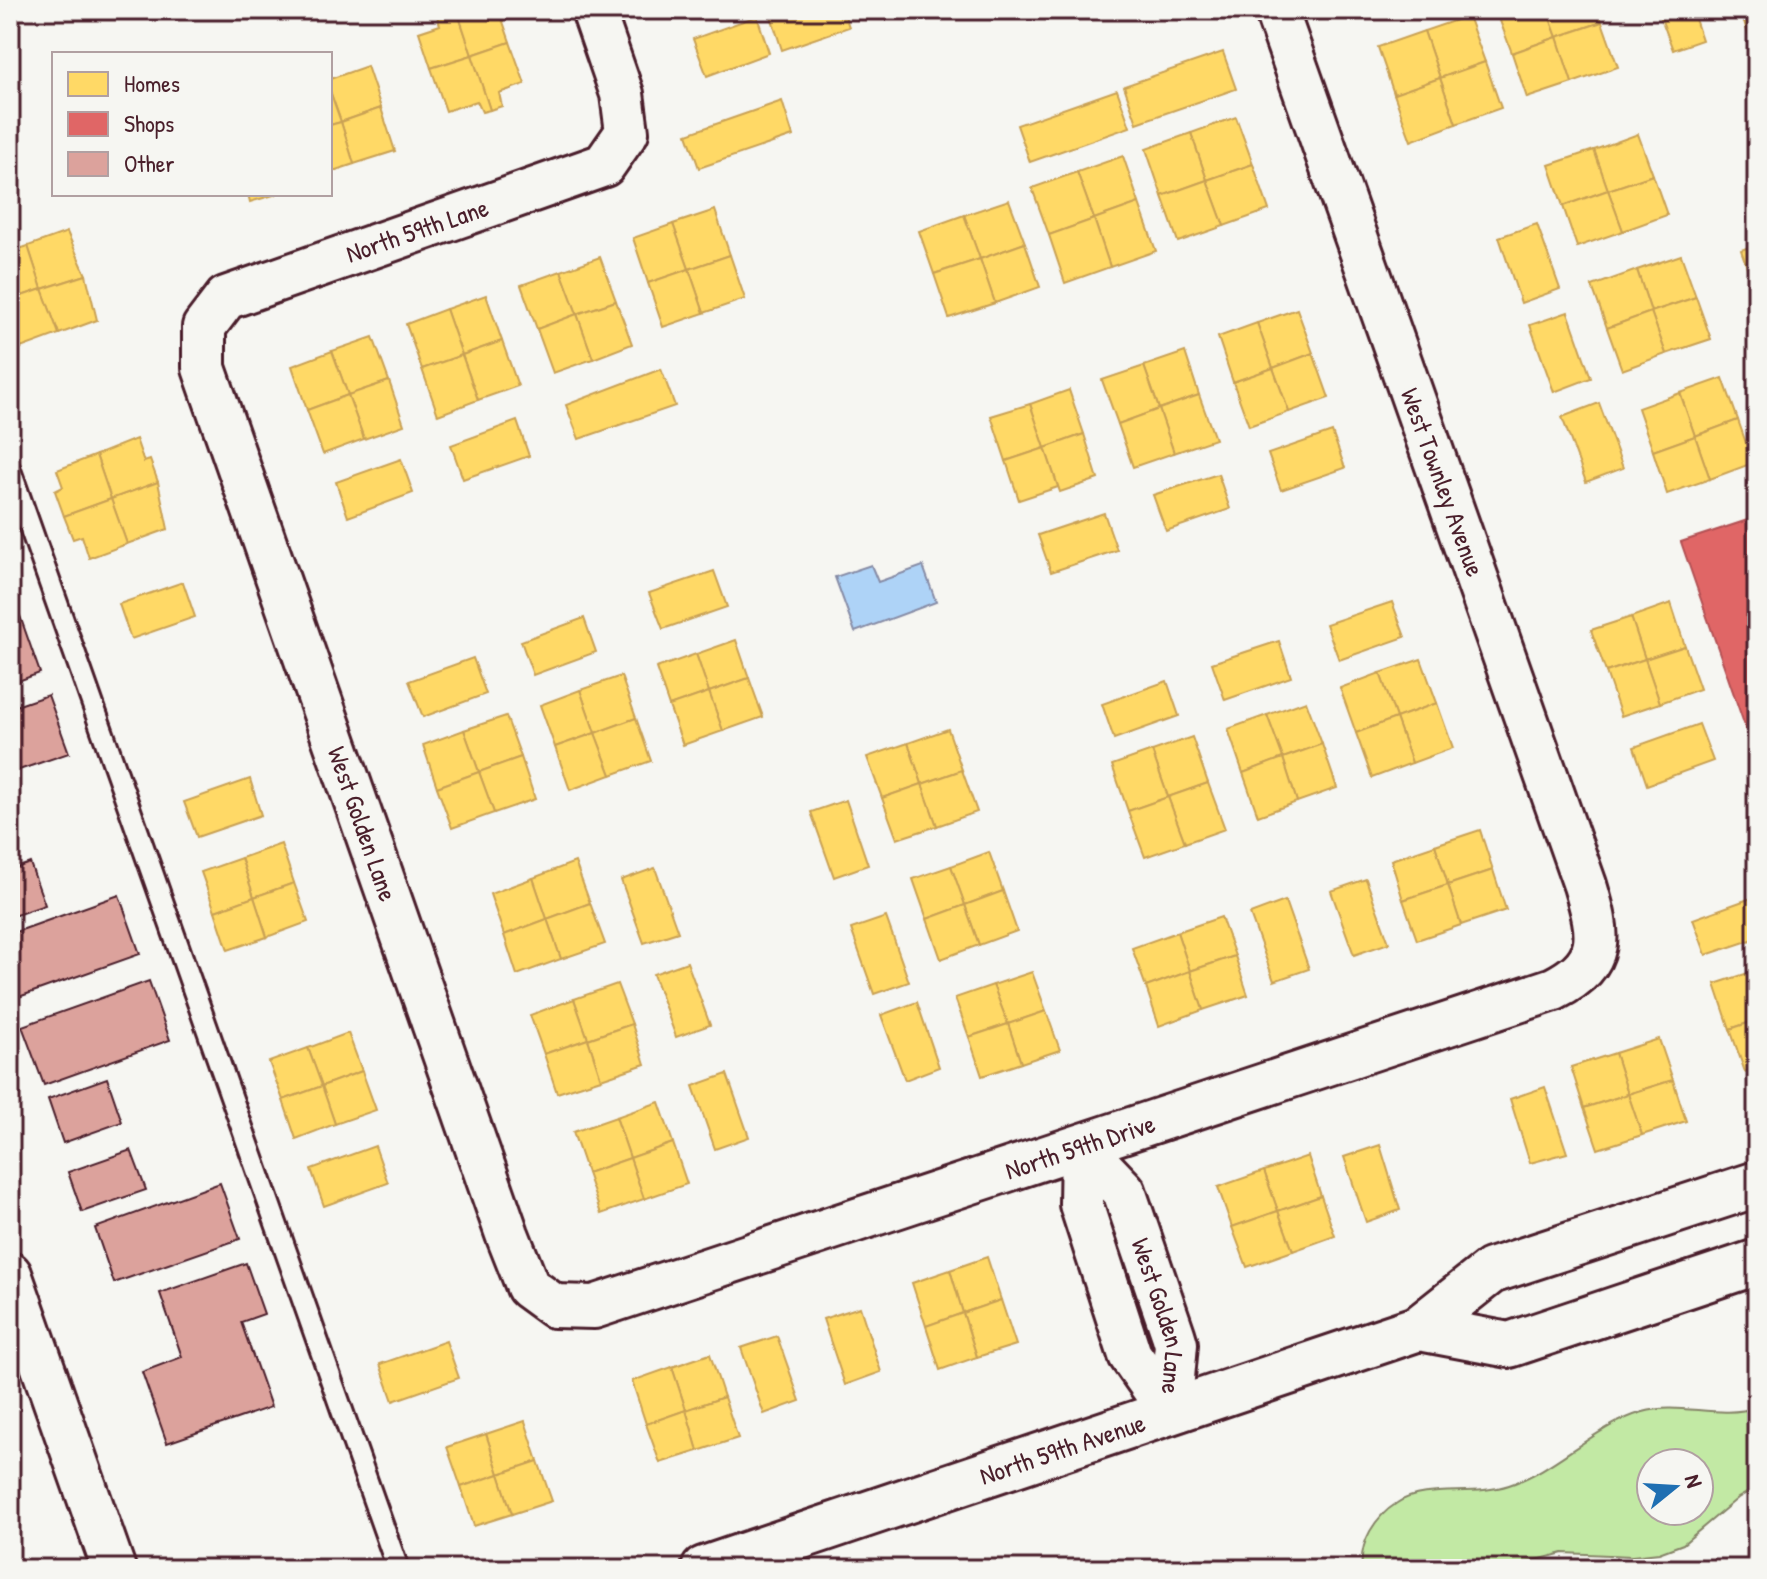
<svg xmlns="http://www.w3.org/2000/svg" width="1767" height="1579" viewBox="0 0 1767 1579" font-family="'Patrick Hand',sans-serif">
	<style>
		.green { fill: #c2e9a4; stroke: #868468; stroke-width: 2; fill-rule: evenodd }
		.water { fill: #aed3f7; stroke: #868ba5; stroke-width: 2 }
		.homes { fill: #ffd966; stroke: #c9a154; stroke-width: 2 }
		.shops { fill: #e06666; stroke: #b35154; stroke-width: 2 }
		.building { fill: #dca29c; stroke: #4a1f2b; stroke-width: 2 }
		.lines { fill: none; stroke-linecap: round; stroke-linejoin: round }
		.lane-casing { stroke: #4a1f2b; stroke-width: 26 }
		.street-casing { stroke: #4a1f2b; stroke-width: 48 }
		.secondary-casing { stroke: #4a1f2b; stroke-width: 50 }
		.lane { stroke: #f6f6f2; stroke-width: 20 }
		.street { stroke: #f6f6f2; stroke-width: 42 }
		.secondary { stroke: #f6f6f2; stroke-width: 44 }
		.labels { text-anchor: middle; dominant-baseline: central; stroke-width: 8; stroke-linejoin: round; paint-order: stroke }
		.street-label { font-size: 26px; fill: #4a1f2b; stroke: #f6f6f2 }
	</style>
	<rect width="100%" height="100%" fill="#f6f6f2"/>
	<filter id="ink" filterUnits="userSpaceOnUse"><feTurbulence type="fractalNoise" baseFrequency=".0125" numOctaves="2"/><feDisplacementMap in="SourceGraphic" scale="16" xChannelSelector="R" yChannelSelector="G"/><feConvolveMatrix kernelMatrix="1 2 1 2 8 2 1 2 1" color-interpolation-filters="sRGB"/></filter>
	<g filter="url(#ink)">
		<path class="green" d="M1757,1407v80l-19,11 -55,46 -24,9 -27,3 -69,-3 -60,16h-141c-3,-27 13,-52 35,-66 28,-19 76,-6 112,-18 48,-16 85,-59 134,-73 37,-11 76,8 114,-5zM1651,1463h48v48h-48z"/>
		<path class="water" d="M871,565l7,17 45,-16 13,36 -81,30 -20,-55z"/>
		<g class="homes">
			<path d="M435,10h22l15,45 -41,13 -12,-36 21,-7z"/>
			<path d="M457,10h13l2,4 27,-4 11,32 -38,13z"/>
			<path d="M779,10h64l6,17 -67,23 -12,-37z"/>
			<path d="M1388,10h29l-26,9z"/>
			<path d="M1496,10h51l10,27 -45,16z"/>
			<path d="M1547,10h51l4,12 -45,15z"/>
			<path d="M1658,10h34l10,30 -29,10z"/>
			<path d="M1740,10h17v49z"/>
			<path d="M757,16l12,37 -62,23 -14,-37z"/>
			<path d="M1468,16l17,46 -45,16 -16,-47z"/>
			<path d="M1602,22l16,45 -46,16 -15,-46z"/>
			<path d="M1424,31l16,47 -46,16 -16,-47z"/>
			<path d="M1557,37l15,46 -45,15 -15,-45z"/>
			<path d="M510,42l15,42 -26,9 3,13 -12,4 -18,-55z"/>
			<path d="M1223,52l13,37 -99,34 -13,-37z"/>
			<path d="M472,55l18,55 -8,2 -5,-11 -31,10 -15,-43z"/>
			<path d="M1485,62l16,46 -45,16 -16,-46z"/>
			<path d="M367,66l14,42 -40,14 -11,-31v-12z"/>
			<path d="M1440,78l16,46 -45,17 -17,-47z"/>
			<path d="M1117,90l13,37 -100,35 -13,-37z"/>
			<path d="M330,91l11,31 -11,3z"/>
			<path d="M782,101l11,35 -94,32 -12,-34z"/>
			<path d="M381,108l14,43 -41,13 -13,-42z"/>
			<path d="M1236,117l17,47 -46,16 -16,-47z"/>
			<path d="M341,122l13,42 -24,8v-47z"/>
			<path d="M1191,133l16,47 -45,16 -16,-47z"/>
			<path d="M1638,134l15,41 -45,15 -14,-40z"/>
			<path d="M1594,150l14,40 -45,16 -14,-41z"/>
			<path d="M1123,156l16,47 -45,16 -17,-47z"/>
			<path d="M1253,164l16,46 -45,16 -17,-46z"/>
			<path d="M1077,172l17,47 -45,16 -17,-47z"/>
			<path d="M1653,175l14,40 -44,16 -15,-41z"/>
			<path d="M1207,180l17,46 -46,16 -16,-46z"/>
			<path d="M1608,190l15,41 -46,16 -14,-41z"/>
			<path d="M248,194h29l-27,8z"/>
			<path d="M1009,200l16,43 -45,16 -16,-44z"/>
			<path d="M1139,203l17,48 -46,16 -16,-48z"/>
			<path d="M715,210l15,45 -41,14 -16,-45z"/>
			<path d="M964,215l16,44 -46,15 -15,-43z"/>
			<path d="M1094,219l16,48 -45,16 -16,-48z"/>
			<path d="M673,224l16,45 -41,14 -15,-45z"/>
			<path d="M1537,224l23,65 -39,14 -22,-66z"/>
			<path d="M67,232l19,43 -44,14 -14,-43z"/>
			<path d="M1025,243l15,44 -45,16 -15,-44z"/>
			<path d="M1757,244v51l-16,-45z"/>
			<path d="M28,246l14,43 -32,11v-48z"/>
			<path d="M730,255l15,44 -41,14 -15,-44z"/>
			<path d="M1681,255l15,42 -45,15 -14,-42z"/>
			<path d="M600,257l16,44 -39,13 -16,-43z"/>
			<path d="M980,259l15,44 -46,15 -15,-44z"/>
			<path d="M689,269l15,44 -41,14 -15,-44z"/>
			<path d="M1637,270l14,42 -44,16 -15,-42z"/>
			<path d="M561,271l16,43 -40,15 -16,-44z"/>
			<path d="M86,275l11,45 -38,14 -17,-45z"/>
			<path d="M42,289l17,45 -41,15 -8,-21v-28z"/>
			<path d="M486,295l16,46 -40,14 -16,-46z"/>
			<path d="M1696,297l15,42 -45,15 -15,-42z"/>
			<path d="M616,301l16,43 -39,15 -16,-45z"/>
			<path d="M446,309l16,46 -40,14 -16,-45z"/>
			<path d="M1297,309l16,44 -40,15 -16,-45z"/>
			<path d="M1568,312l23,66 -37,14 -24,-67z"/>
			<path d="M1651,312l15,42 -44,16 -15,-42z"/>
			<path d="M577,314l16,45 -40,14 -16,-44z"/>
			<path d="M1257,323l16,45 -40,14 -15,-45z"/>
			<path d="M373,337l16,44 -41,14 -16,-44z"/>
			<path d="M502,341l16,45 -40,14 -16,-45z"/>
			<path d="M332,351l16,44 -41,15 -15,-44z"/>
			<path d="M1185,352l14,43 -40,14 -15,-43z"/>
			<path d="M1313,353l16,45 -40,14 -16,-44z"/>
			<path d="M462,355l16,45 -40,15 -16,-46z"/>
			<path d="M1144,366l15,43 -41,15 -16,-44z"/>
			<path d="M1273,368l16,44 -40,14 -16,-44z"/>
			<path d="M661,369l14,37 -96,33 -13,-34z"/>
			<path d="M1723,378l15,42 -43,16 -15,-43z"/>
			<path d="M389,381l15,44 -40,14 -16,-44z"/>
			<path d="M1069,390l15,44 -39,14 -15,-44z"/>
			<path d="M1680,393l15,43 -42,15 -15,-43z"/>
			<path d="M348,395l16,44 -41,15 -16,-44z"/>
			<path d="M1199,395l16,44 -41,14 -15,-44z"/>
			<path d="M1599,403l24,65 -37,14 -24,-65z"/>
			<path d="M1030,404l15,44 -39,13 -15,-45z"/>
			<path d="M1159,409l15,44 -41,14 -15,-43z"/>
			<path d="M1738,420l15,43 -43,16 -15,-43z"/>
			<path d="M517,421l12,35 -66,23 -12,-34z"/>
			<path d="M1332,432l13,36 -64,22 -13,-36z"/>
			<path d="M1084,434l14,45 -38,13 -15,-44z"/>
			<path d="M1695,436l15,43 -43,15 -14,-43z"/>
			<path d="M136,439l8,23 6,-2 8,22 -47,17 -15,-44z"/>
			<path d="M1045,448l13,39 -39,13 -13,-39z"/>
			<path d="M96,455l15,44 -47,17 -9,-25 8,-4 -6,-17z"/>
			<path d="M401,459l12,34 -65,24 -12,-35z"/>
			<path d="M1218,474l12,35 -64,22 -13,-36z"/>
			<path d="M158,482l10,47 -41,15 -16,-45z"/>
			<path d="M111,499l16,45 -38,14 -7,-22 -9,3 -9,-23z"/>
			<path d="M1104,513l13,37 -66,22 -13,-37z"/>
			<path d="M714,571l13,36 -64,22 -14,-36z"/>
			<path d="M183,582l12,35 -64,22 -12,-35z"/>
			<path d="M1392,602l13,35 -66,23 -13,-36z"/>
			<path d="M1671,603l14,43 -40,13 -14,-42z"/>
			<path d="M1631,617l14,42 -39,13 -15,-42z"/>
			<path d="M584,618l12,34 -63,23 -12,-34z"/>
			<path d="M736,640l13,38 -40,14 -13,-38z"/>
			<path d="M1279,641l12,36 -66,23 -13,-37z"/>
			<path d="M1685,646l15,43 -40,14 -15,-44z"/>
			<path d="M696,654l13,38 -40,14 -13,-38z"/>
			<path d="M473,658l13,36 -63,23 -14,-36z"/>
			<path d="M1421,659l16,44 -41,15 -16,-45z"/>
			<path d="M1645,659l15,44 -39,13 -15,-44z"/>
			<path d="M1380,673l16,45 -40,15 -16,-45z"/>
			<path d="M621,676l15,42 -41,15 -15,-43z"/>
			<path d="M749,678l14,39 -40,14 -14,-39z"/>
			<path d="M1167,681l12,35 -65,23 -12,-35z"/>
			<path d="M580,690l15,43 -40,14 -15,-42z"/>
			<path d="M709,692l14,39 -40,14 -14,-39z"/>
			<path d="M1306,701l16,43 -39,14 -16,-43z"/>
			<path d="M1437,703l16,45 -41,15 -16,-45z"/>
			<path d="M1267,715l16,43 -40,15 -15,-44z"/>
			<path d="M506,716l15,41 -42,15 -15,-42z"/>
			<path d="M636,718l15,43 -40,14 -16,-42z"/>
			<path d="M1396,718l16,45 -40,15 -16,-45z"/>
			<path d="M1699,724l14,37 -66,24 -13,-38z"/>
			<path d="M948,729l14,41 -40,14 -14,-41z"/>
			<path d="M464,730l15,42 -42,15 -14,-42z"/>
			<path d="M595,733l16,42 -41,15 -15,-43z"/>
			<path d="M1192,737l16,46 -40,14 -16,-46z"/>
			<path d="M908,743l14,41 -40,14 -15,-41z"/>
			<path d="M1322,744l15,44 -40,14 -14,-44z"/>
			<path d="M1152,751l16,46 -40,14 -16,-46z"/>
			<path d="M521,757l14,42 -41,14 -15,-41z"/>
			<path d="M1283,758l14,44 -39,14 -15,-43z"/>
			<path d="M962,770l15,42 -40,14 -15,-42z"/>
			<path d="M479,772l15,41 -42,15 -15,-41z"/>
			<path d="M250,779l11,36 -64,22 -13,-35z"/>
			<path d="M1208,783l17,46 -40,14 -17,-46z"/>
			<path d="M922,784l15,42 -40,13 -15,-41z"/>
			<path d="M1168,797l17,46 -40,14 -17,-46z"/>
			<path d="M846,800l22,65 -34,12 -23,-65z"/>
			<path d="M1480,830l13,40 -45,15 -13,-40z"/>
			<path d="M281,844l13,39 -40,14 -13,-39z"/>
			<path d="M1435,845l13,40 -45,15 -12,-40z"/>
			<path d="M989,852l14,39 -38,14 -14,-39z"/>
			<path d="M241,858l13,39 -39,14 -14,-39z"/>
			<path d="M575,862l15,41 -43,16 -14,-41z"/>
			<path d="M951,866l14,39 -38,14 -14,-40z"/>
			<path d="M655,868l23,64 -34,11 -23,-63z"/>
			<path d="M1493,870l13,40 -45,15 -13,-40z"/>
			<path d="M533,878l14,41 -43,16 -14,-41z"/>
			<path d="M1366,879l23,64 -35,12 -23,-64z"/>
			<path d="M294,883l14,39 -41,15 -13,-40z"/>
			<path d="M1448,885l13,40 -44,15 -14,-40z"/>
			<path d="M1003,891l14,40 -38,14 -14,-40z"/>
			<path d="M1757,896v42l-51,17 -13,-36z"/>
			<path d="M254,897l13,40 -39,13 -13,-39z"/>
			<path d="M1285,901l24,68 -35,12 -24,-67z"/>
			<path d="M590,903l15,41 -44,15 -14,-40z"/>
			<path d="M965,905l14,40 -38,14 -14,-40z"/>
			<path d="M886,917l23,65 -35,12 -23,-65z"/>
			<path d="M1221,917l14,39 -45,15 -13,-39z"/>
			<path d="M547,919l14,40 -44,16 -13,-40z"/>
			<path d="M1177,932l13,39 -44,16 -14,-39z"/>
			<path d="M1235,956l13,39 -45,15 -13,-39z"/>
			<path d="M687,962l23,63 -34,12 -23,-63z"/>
			<path d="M1190,971l13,39 -44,16 -13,-39z"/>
			<path d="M1754,971l3,49 -27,9 -15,-45z"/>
			<path d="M1032,972l14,39 -38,13 -15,-39z"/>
			<path d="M617,984l15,40 -44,15 -14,-40z"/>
			<path d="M993,985l15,39 -39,13 -14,-39z"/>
			<path d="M574,999l14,40 -44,15 -14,-39z"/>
			<path d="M917,1002l22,65 -34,13 -24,-65z"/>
			<path d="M1046,1011l14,39 -39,13 -13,-39z"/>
			<path d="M1757,1020v48l-12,4 -15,-43z"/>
			<path d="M632,1024l13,40 -44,15 -13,-40z"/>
			<path d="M1008,1024l13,39 -39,13 -13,-39z"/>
			<path d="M348,1033l14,38 -40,15 -14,-38z"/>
			<path d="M588,1039l13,40 -44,14 -13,-39z"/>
			<path d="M1659,1039l14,41 -45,14 -13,-41z"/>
			<path d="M308,1048l14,38 -39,14 -14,-38z"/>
			<path d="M1615,1053l13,41 -44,14 -13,-41z"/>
			<path d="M362,1071l14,39 -41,14 -13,-38z"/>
			<path d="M727,1074l22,63 -34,12 -22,-63z"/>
			<path d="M1673,1080l13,41 -44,14 -14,-41z"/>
			<path d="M322,1086l13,38 -39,15 -13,-39z"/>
			<path d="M1545,1087l22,66 -37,10 -20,-64z"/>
			<path d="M1628,1094l14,41 -44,14 -14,-41z"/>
			<path d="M659,1102l14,41 -43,15 -14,-41z"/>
			<path d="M616,1117l14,41 -43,15 -14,-41z"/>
			<path d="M673,1143l14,41 -43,15 -14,-41z"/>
			<path d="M1380,1145l20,65 -34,12 -22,-65z"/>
			<path d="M375,1146l13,37 -64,23 -13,-37z"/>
			<path d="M1308,1156l13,40 -43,15 -14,-40z"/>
			<path d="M630,1158l14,41 -43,15 -14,-41z"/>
			<path d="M1264,1171l14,40 -46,16 -14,-40z"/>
			<path d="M1321,1196l14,40 -42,15 -15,-40z"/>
			<path d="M1278,1211l15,40 -46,16 -15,-40z"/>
			<path d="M987,1257l14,43 -38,13 -13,-43z"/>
			<path d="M950,1270l13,43 -37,13 -14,-43z"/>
			<path d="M1001,1300l15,45 -39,12 -14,-44z"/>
			<path d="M860,1307l21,65 -36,13 -22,-66z"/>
			<path d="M963,1313l14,44 -37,13 -14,-44z"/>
			<path d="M777,1336l23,65 -36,13 -23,-66z"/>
			<path d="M446,1341l13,37 -66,23 -13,-37z"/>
			<path d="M710,1354l14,43 -38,13 -14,-43z"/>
			<path d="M672,1367l14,43 -40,14 -14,-43z"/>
			<path d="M724,1397l14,41 -40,13 -12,-41z"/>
			<path d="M686,1410l12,41 -38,12 -14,-39z"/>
			<path d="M525,1421l13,40 -39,13 -13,-40z"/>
			<path d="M486,1434l13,40 -38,13 -14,-40z"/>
			<path d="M538,1461l14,40 -40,13 -13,-40z"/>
			<path d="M499,1474l13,40 -38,12 -13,-39z"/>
		</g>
		<path class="shops" d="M1757,517v244l-76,-219z"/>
		<g class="building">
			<path d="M20,616l20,57 -30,11v-65z"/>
			<path d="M48,695l21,58 -59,20v-65z"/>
			<path d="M10,804l11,30 -11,3z"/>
			<path d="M30,863l15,42 -35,12v-47z"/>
			<path d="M119,895l21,59 -127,45 -3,-65z"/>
			<path d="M149,981l21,59 -126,45 -22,-59z"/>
			<path d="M107,1078l15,44 -59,21 -15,-44z"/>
			<path d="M131,1150l15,40 -64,22 -14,-40z"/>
			<path d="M220,1183l20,56 -126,44 -19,-55z"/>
			<path d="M246,1263l18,51 -23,8 30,85 -104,36 -25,-71 40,-15 -22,-64z"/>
		</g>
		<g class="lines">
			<defs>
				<path id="lane" d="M10,470l388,1099"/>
				<g id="street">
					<path id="s1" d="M593,10l29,84 5,38 -23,33 -378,133 -22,29v41l303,866 21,53 26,19 40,1 960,-318c52,-26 46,-54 31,-104l-309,-875"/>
					<path id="s2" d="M1082,1147l42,44 49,143 3,10 -6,68"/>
					<path d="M1082,1147l-1,57 49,151 40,57"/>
					<path d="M10,1274l104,295"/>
				</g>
				<g id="secondary">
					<path d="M1419,1328l90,17 248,-83"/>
					<path id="s3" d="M704,1569l715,-241 72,-57 266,-87"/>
				</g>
			</defs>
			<use href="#lane" class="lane-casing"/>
			<use href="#street" class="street-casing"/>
			<use href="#secondary" class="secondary-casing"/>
			<use href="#lane" class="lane"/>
			<use href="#street" class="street"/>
			<use href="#secondary" class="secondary"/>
		</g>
	</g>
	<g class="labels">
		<g class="street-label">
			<text transform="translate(417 230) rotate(-19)">North 59th Lane</text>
			<text transform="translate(1443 482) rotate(70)">West Townley Avenue</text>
			<text stroke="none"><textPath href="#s1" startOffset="1128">West Golden Lane</textPath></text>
			<text stroke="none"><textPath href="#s1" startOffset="2204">North 59th Drive</textPath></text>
			<text stroke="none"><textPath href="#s2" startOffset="192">West Golden Lane</textPath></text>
			<text stroke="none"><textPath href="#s3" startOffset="378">North 59th Avenue</textPath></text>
		</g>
	</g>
	<rect width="1767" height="1579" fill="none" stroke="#f6f6f2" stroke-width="40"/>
	<rect x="20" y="20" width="1727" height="1539" fill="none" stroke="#4a1f2b" stroke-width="3" filter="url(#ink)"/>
	<rect x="52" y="52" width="280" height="144" fill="#f6f6f2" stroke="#b1a0a2" stroke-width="2"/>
	<rect x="68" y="72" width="40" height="24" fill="#ffd966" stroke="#b1a0a2" stroke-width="2"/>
	<text x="124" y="92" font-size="24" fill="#4a1f2b">Homes</text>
	<rect x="68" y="112" width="40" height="24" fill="#e06666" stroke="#b1a0a2" stroke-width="2"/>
	<text x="124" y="132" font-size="24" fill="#4a1f2b">Shops</text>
	<rect x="68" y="152" width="40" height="24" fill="#dca29c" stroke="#b1a0a2" stroke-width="2"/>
	<text x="124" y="172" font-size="24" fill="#4a1f2b">Other</text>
	<g transform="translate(1675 1487) rotate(72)"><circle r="38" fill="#f6f6f2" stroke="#b1a0a2" stroke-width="2"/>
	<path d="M0-6L14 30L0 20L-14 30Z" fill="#1f6fb2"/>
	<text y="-12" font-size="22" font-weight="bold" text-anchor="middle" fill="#4a1f2b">N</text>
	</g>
</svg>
